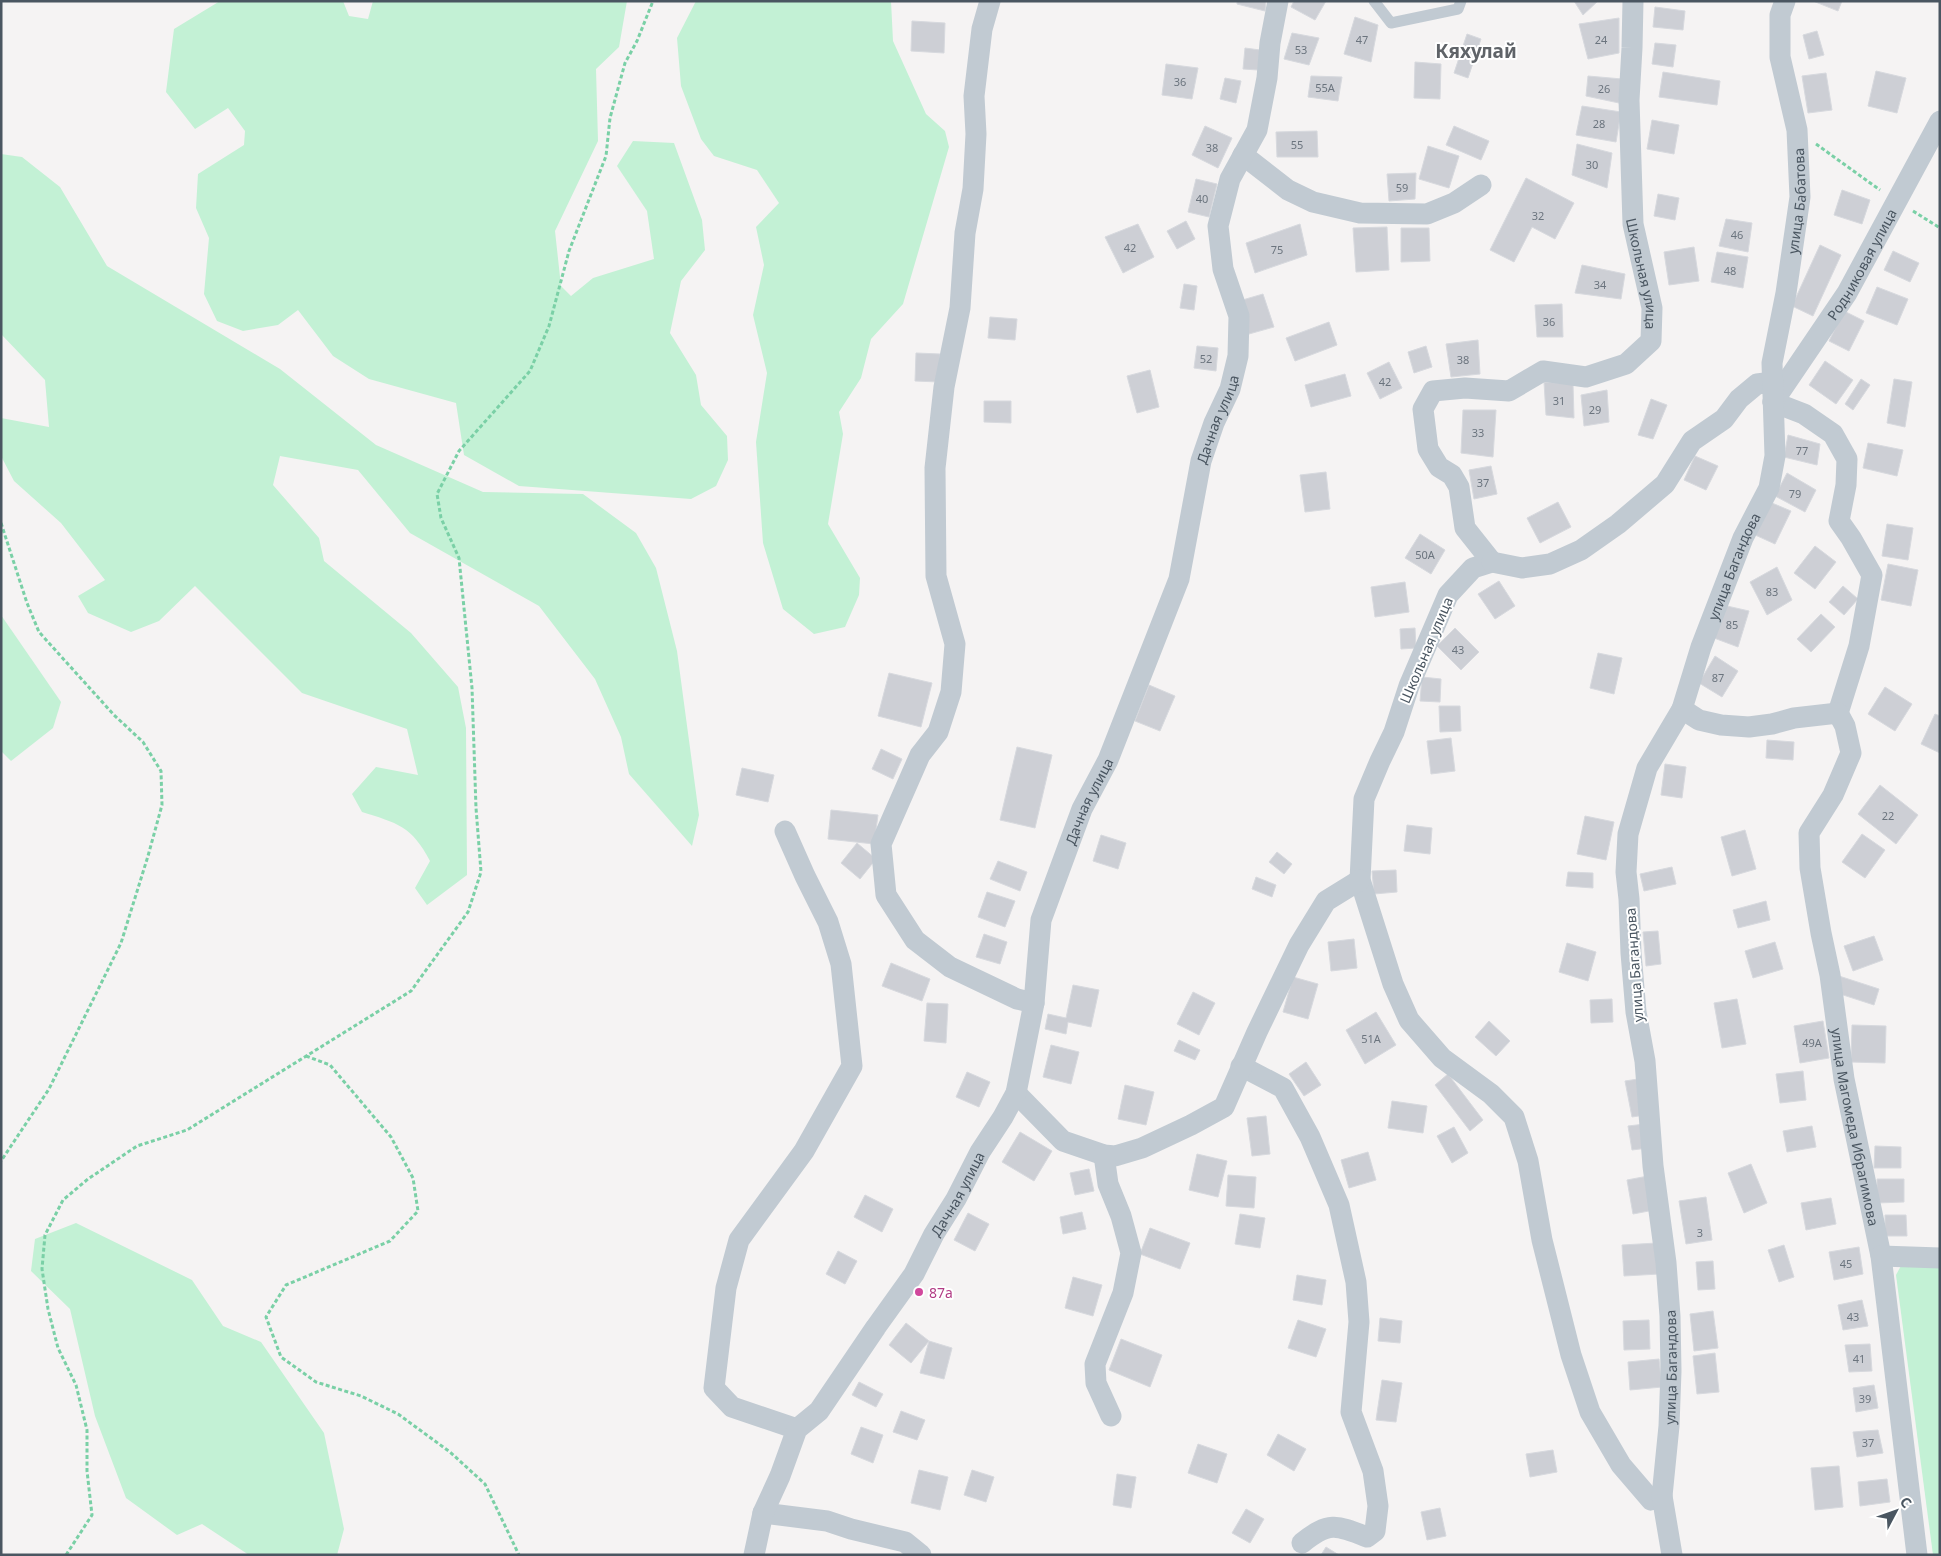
<svg xmlns="http://www.w3.org/2000/svg" width="1941" height="1556" viewBox="0 0 1941 1556" font-family="'Noto Sans',sans-serif">
	<style>
		.green { fill: #c3f1d5 }
		.building { fill: #cdcfd5; stroke: #d7d9de }
		.lines { fill: none; stroke-linecap: round; stroke-linejoin: round }
		.path { stroke: #7ad0a6; stroke-width: 3; stroke-dasharray: 4 2.5; stroke-linecap: butt }
		.service { stroke: #c1cad2; stroke-width: 11 }
		.minor { stroke: #c1cad2; stroke-width: 21 }
		.hotel-dot { fill: #d1479c; stroke: #fff; stroke-width: 2 }
		.labels { text-anchor: middle; dominant-baseline: central; stroke-width: 4; stroke-linejoin: round; paint-order: stroke }
		.number-label { font-size: 11px; fill: #6b747e }
		.street-label { font-size: 14px; fill: #4a5661; stroke: #fff }
		.hotel-label { font-size: 14px; fill: #b23c85; stroke: #fff; text-anchor: start }
		.district-label { font-size: 19px; font-weight: bold; fill: #5f6368; stroke: #fff }
	</style>
	<rect width="100%" height="100%" fill="#f5f3f3"/>
	<g class="green">
		<path d="M220,1h123l6,15 19,3 5,-18h254l-8,46 -23,22 2,72 -43,90 6,55 10,10 22,-18 61,-19 -7,-48 -30,-45 16,-25 41,2 28,77 3,30 -24,31 -11,52 26,42 5,30 26,31 1,24 -12,26 -25,13 -172,-13 -55,-31 -8,-52 -87,-24 -36,-23 -35,-46 -20,15 -35,6 -26,-10 -13,-27 5,-56 -13,-30 2,-34 46,-29 1,-14 -17,-23 -33,21 -29,-37 8,-63z"/>
		<path d="M696,1h195l2,40 33,73 19,17 4,16 -46,157 -32,35 -10,39 -22,34 4,22 -15,90 32,54 -1,17 -14,32 -31,7 -31,-25 -20,-66 -7,-101 11,-69 -14,-58 11,-50 -8,-38 23,-24 -22,-33 -43,-14 -13,-17 -20,-53 -4,-48z"/>
		<path d="M1,154l21,3 38,30 47,79 173,103 96,76 107,47 100,2 53,39 20,35 21,83 22,164 -7,31 -63,-72 -8,-37 -26,-58 -56,-73 -129,-73 -52,-63 -78,-14 -7,29 46,53 5,23 87,72 47,54 8,41 1,147 -40,30 -12,-17 15,-27c-18,-35 -33,-38 -68,-49l-10,-18 24,-27 42,8 -11,-46 -105,-36 -107,-107 -36,35 -28,11 -43,-19 -10,-17 27,-16 -44,-57 -47,-42 -13,-25v-38l48,9 -4,-47 -44,-46z"/>
		<path d="M1,615l60,87 -8,26 -42,33 -10,-10z"/>
		<path d="M76,1223l116,57 31,46 38,16 63,91 20,96 -7,26h-88l-47,-31 -25,11 -51,-37 -31,-82 -25,-107 -39,-38 4,-32z"/>
		<path d="M1903,1262l37,4v289h-7l-37,-280z"/>
	</g>
	<g class="building">
		<path d="M1237,1h29l-1,10 -28,-7z"/>
		<path d="M1294,1h32l-11,19 -24,-13z"/>
		<path d="M1574,1h24l-15,14z"/>
		<path d="M1813,1h29l-4,10z"/>
		<path d="M1655,7l30,4 -2,19 -30,-3z"/>
		<path d="M1355,17l23,8 -7,37 -27,-8z"/>
		<path d="M1619,18v35l-31,6 -9,-35z"/>
		<path d="M912,21l33,2 -1,30 -33,-2z"/>
		<path d="M1817,31l7,24 -15,4 -6,-24z"/>
		<path d="M1292,33l27,5 -10,27 -25,-6z"/>
		<path d="M1467,34l14,5 -13,39 -14,-5z"/>
		<path d="M1655,43l21,2 -3,22 -21,-3z"/>
		<path d="M1245,48l15,2 -2,20 -15,-1z"/>
		<path d="M1415,62l26,2 -1,35 -26,-1z"/>
		<path d="M1166,64l32,4 -6,31 -30,-4z"/>
		<path d="M1876,71l30,7 -9,35 -29,-7z"/>
		<path d="M1663,72l57,9 -3,24 -58,-8z"/>
		<path d="M1826,73l6,37 -24,3 -6,-37z"/>
		<path d="M1311,76l31,1 -4,24 -30,-4z"/>
		<path d="M1588,76l34,3 -3,24 -33,-7z"/>
		<path d="M1225,78l16,3 -5,22 -16,-4z"/>
		<path d="M1582,106l39,6 -5,30 -40,-7z"/>
		<path d="M1652,120l27,5 -5,29 -27,-5z"/>
		<path d="M1205,126l27,12 -14,30 -26,-13z"/>
		<path d="M1454,126l35,15 -8,19 -35,-15z"/>
		<path d="M1317,131l1,26h-41l-1,-25z"/>
		<path d="M1577,144l35,9 -5,35 -35,-13z"/>
		<path d="M1428,146l31,10 -10,32 -30,-9z"/>
		<path d="M1416,173l-1,26 -26,2 -2,-27z"/>
		<path d="M1526,178l48,25 -19,36 -23,-12 -18,35 -24,-12z"/>
		<path d="M1196,179l21,5 -8,33 -21,-5z"/>
		<path d="M1842,190l28,10 -8,24 -28,-9z"/>
		<path d="M1658,194l21,4 -4,22 -21,-4z"/>
		<path d="M1726,219l26,4 -4,29 -29,-6z"/>
		<path d="M1186,221l9,18 -18,10 -10,-18z"/>
		<path d="M1138,224l16,33 -31,16 -18,-36z"/>
		<path d="M1300,224l7,31 -52,18 -9,-30z"/>
		<path d="M1387,227l2,43 -33,2 -3,-44z"/>
		<path d="M1401,228h28l1,33 -29,1z"/>
		<path d="M1820,245l21,10 -28,61 -21,-10z"/>
		<path d="M1694,247l5,34 -30,4 -5,-33z"/>
		<path d="M1893,251l26,12 -9,19 -26,-12z"/>
		<path d="M1717,252l31,5 -5,31 -32,-6z"/>
		<path d="M1582,265l43,9 -4,25 -46,-6z"/>
		<path d="M1184,284l13,2 -3,24 -14,-2z"/>
		<path d="M1877,287l31,12 -11,26 -31,-12z"/>
		<path d="M1263,294l11,33 -25,7 -10,-33z"/>
		<path d="M1562,304l1,33h-26l-2,-32z"/>
		<path d="M1844,311l20,10 -15,30 -20,-10z"/>
		<path d="M990,317l27,2 -2,21 -27,-2z"/>
		<path d="M1329,322l8,23 -42,16 -9,-23z"/>
		<path d="M1478,340l2,34 -29,3 -5,-33z"/>
		<path d="M1197,346l21,2 -2,23 -22,-3z"/>
		<path d="M1426,346l6,21 -18,6 -6,-21z"/>
		<path d="M916,353l24,1 -1,28 -24,-1z"/>
		<path d="M1825,361l28,19 -17,24 -27,-19z"/>
		<path d="M1389,362l13,26 -22,11 -13,-26z"/>
		<path d="M1150,370l9,37 -22,6 -10,-37z"/>
		<path d="M1345,374l6,22 -40,11 -6,-22z"/>
		<path d="M1861,379l9,6 -17,25 -8,-6z"/>
		<path d="M1894,379l18,3 -7,45 -18,-4z"/>
		<path d="M1544,382l29,2 1,34 -28,-3z"/>
		<path d="M1607,390l2,32 -25,4 -3,-31z"/>
		<path d="M1651,399l16,6 -14,34 -15,-4z"/>
		<path d="M984,401h27v22l-27,-1z"/>
		<path d="M1463,410h33l-3,47 -32,-4z"/>
		<path d="M1788,435l32,9 -3,21 -33,-8z"/>
		<path d="M1868,443l35,7 -6,26 -34,-8z"/>
		<path d="M1695,456l23,10 -12,24 -22,-10z"/>
		<path d="M1491,466l6,28 -23,5 -5,-29z"/>
		<path d="M1326,472l4,37 -25,3 -5,-37z"/>
		<path d="M1787,473l29,17 -11,22 -30,-16z"/>
		<path d="M1558,502l13,25 -31,16 -13,-25z"/>
		<path d="M1772,503l19,8 -16,33 -22,-10z"/>
		<path d="M1887,524l26,4 -5,32 -26,-4z"/>
		<path d="M1420,534l25,16 -14,24 -26,-16z"/>
		<path d="M1815,546l21,16 -21,27 -21,-16z"/>
		<path d="M1888,564l30,6 -7,36 -30,-6z"/>
		<path d="M1777,567l15,33 -25,15 -17,-33z"/>
		<path d="M1499,581l16,25 -20,13 -17,-25z"/>
		<path d="M1405,582l4,30 -34,5 -4,-30z"/>
		<path d="M1843,586l15,13 -14,16 -15,-13z"/>
		<path d="M1727,606l22,5 -11,36 -24,-9z"/>
		<path d="M1821,614l14,13 -24,25 -14,-13z"/>
		<path d="M1415,628l1,20 -15,1 -1,-20z"/>
		<path d="M1455,628l24,24 -18,18 -24,-24z"/>
		<path d="M1598,653l24,5 -8,36 -24,-6z"/>
		<path d="M1715,656l23,15 -16,26 -23,-14z"/>
		<path d="M889,673l43,10 -11,44 -43,-11z"/>
		<path d="M1422,677l19,2 -1,23 -20,-1z"/>
		<path d="M1149,685l26,11 -15,35 -25,-10z"/>
		<path d="M1885,687l27,17 -17,27 -27,-17z"/>
		<path d="M1439,706h21l1,25 -21,1z"/>
		<path d="M1935,714l5,2v37l-19,-9z"/>
		<path d="M1451,738l4,33 -24,3 -4,-33z"/>
		<path d="M1767,740l27,2 -1,18 -27,-2z"/>
		<path d="M1017,747l35,8 -17,73 -35,-8z"/>
		<path d="M881,749l21,10 -9,20 -21,-10z"/>
		<path d="M1665,764l21,3 -4,31 -21,-3z"/>
		<path d="M742,768l32,7 -6,27 -32,-7z"/>
		<path d="M1880,785l38,30 -22,29 -38,-30z"/>
		<path d="M831,810l47,5 -4,29 -46,-5z"/>
		<path d="M1585,816l29,6 -8,38 -29,-6z"/>
		<path d="M1407,825l25,3 -2,26 -26,-3z"/>
		<path d="M1745,830l11,39 -24,7 -11,-39z"/>
		<path d="M1862,834l23,16 -20,28 -23,-16z"/>
		<path d="M1101,835l25,8 -8,26 -25,-8z"/>
		<path d="M857,843l19,16 -16,20 -19,-16z"/>
		<path d="M1277,852l15,12 -8,10 -15,-12z"/>
		<path d="M998,861l29,11 -7,19 -30,-12z"/>
		<path d="M1672,867l4,17 -32,7 -4,-17z"/>
		<path d="M1396,870l1,22 -23,2 -2,-23z"/>
		<path d="M1568,872l25,1v15l-27,-2z"/>
		<path d="M1256,877l20,8 -4,12 -20,-8z"/>
		<path d="M987,892l28,9 -10,26 -27,-10z"/>
		<path d="M1766,901l4,19 -32,8 -5,-18z"/>
		<path d="M1658,931l3,33 -15,2 -3,-34z"/>
		<path d="M984,934l23,8 -7,22 -24,-7z"/>
		<path d="M1874,936l9,24 -30,11 -9,-25z"/>
		<path d="M1354,939l3,29 -26,3 -3,-29z"/>
		<path d="M1775,942l8,27 -30,9 -8,-27z"/>
		<path d="M1567,943l29,9 -8,29 -29,-9z"/>
		<path d="M891,963l39,16 -8,22 -40,-15z"/>
		<path d="M1839,976l40,13 -5,16 -40,-13z"/>
		<path d="M1293,977l25,7 -10,35 -25,-7z"/>
		<path d="M1073,985l26,5 -8,37 -23,-5 -2,12 -21,-5 3,-15 18,4z"/>
		<path d="M1193,992l22,11 -16,32 -22,-11z"/>
		<path d="M1612,999l1,23 -22,1 -1,-23z"/>
		<path d="M1737,999l9,45 -24,4 -8,-45z"/>
		<path d="M927,1003l21,1 -2,39 -22,-2z"/>
		<path d="M1376,1012l20,33 -31,19 -19,-34z"/>
		<path d="M1489,1021l21,20 -14,15 -21,-19z"/>
		<path d="M1823,1021l6,37 -29,5 -6,-37z"/>
		<path d="M1852,1025l34,1 -1,37 -34,-1z"/>
		<path d="M1179,1040l21,10 -5,10 -21,-9z"/>
		<path d="M1051,1045l28,7 -8,32 -28,-7z"/>
		<path d="M1306,1062l15,23 -17,11 -15,-22z"/>
		<path d="M1803,1071l3,29 -26,3 -4,-29z"/>
		<path d="M967,1072l23,10 -11,25 -23,-10z"/>
		<path d="M1448,1074l35,46 -13,11 -35,-46z"/>
		<path d="M1638,1079l7,36 -13,2 -7,-36z"/>
		<path d="M1125,1085l29,7 -8,33 -28,-6z"/>
		<path d="M1392,1101l35,5 -4,27 -35,-5z"/>
		<path d="M1266,1116l4,38 -18,2 -5,-38z"/>
		<path d="M1645,1124l3,24 -16,2 -4,-24z"/>
		<path d="M1812,1126l4,21 -29,5 -4,-21z"/>
		<path d="M1454,1127l14,26 -16,10 -15,-27z"/>
		<path d="M1020,1132l32,19 -18,30 -32,-19z"/>
		<path d="M1875,1146l26,1v21h-27z"/>
		<path d="M1368,1152l8,28 -27,8 -8,-28z"/>
		<path d="M1197,1154l30,7 -9,36 -29,-7z"/>
		<path d="M1751,1164l16,39 -23,10 -16,-40z"/>
		<path d="M1089,1169l5,22 -19,4 -5,-22z"/>
		<path d="M1228,1175l28,2 -2,31 -28,-2z"/>
		<path d="M1648,1176l6,34 -21,4 -6,-34z"/>
		<path d="M1877,1179h27v23l-27,1z"/>
		<path d="M865,1195l28,14 -11,23 -28,-15z"/>
		<path d="M1706,1197l6,43 -26,4 -7,-43z"/>
		<path d="M1831,1198l5,26 -30,6 -5,-27z"/>
		<path d="M1082,1212l4,17 -23,5 -3,-17z"/>
		<path d="M968,1213l21,11 -14,27 -21,-11z"/>
		<path d="M1240,1214l25,4 -5,30 -25,-4z"/>
		<path d="M1885,1215h21l1,21h-22z"/>
		<path d="M1150,1228l40,15 -10,26 -40,-15z"/>
		<path d="M1657,1243l2,31 -35,2 -2,-31z"/>
		<path d="M1784,1245l10,32 -15,5 -11,-32z"/>
		<path d="M1859,1247l4,27 -29,6 -5,-28z"/>
		<path d="M838,1251l19,10 -12,23 -19,-10z"/>
		<path d="M1713,1261l2,28 -17,1 -2,-28z"/>
		<path d="M1297,1275l29,5 -4,25 -29,-5z"/>
		<path d="M1073,1277l29,8 -9,31 -28,-8z"/>
		<path d="M1862,1300l6,26 -25,4 -5,-25z"/>
		<path d="M1713,1311l5,37 -24,3 -4,-37z"/>
		<path d="M1380,1318l22,3 -2,22 -22,-2z"/>
		<path d="M1298,1320l28,9 -10,28 -28,-9z"/>
		<path d="M1649,1320l1,29 -26,1 -1,-29z"/>
		<path d="M906,1323l23,18 -18,22 -22,-18z"/>
		<path d="M1121,1339l41,16 -12,32 -41,-17z"/>
		<path d="M929,1341l23,7 -8,31 -24,-6z"/>
		<path d="M1870,1344l2,27 -23,1 -4,-27z"/>
		<path d="M1715,1353l4,39 -22,2 -4,-38z"/>
		<path d="M1659,1359l3,28 -32,3 -2,-28z"/>
		<path d="M1382,1380l20,3 -6,39 -20,-2z"/>
		<path d="M859,1382l24,12 -7,13 -24,-12z"/>
		<path d="M1874,1385l4,23 -22,4 -3,-24z"/>
		<path d="M901,1411l24,9 -8,20 -24,-8z"/>
		<path d="M861,1427l22,8 -10,28 -22,-9z"/>
		<path d="M1878,1430l5,23 -26,4 -4,-25z"/>
		<path d="M1278,1434l28,15 -12,22 -27,-16z"/>
		<path d="M1198,1444l29,10 -10,29 -29,-10z"/>
		<path d="M1553,1450l4,22 -27,5 -4,-23z"/>
		<path d="M1839,1466l4,41 -28,3 -4,-42z"/>
		<path d="M919,1470l29,7 -8,33 -29,-7z"/>
		<path d="M972,1470l22,7 -8,25 -22,-7z"/>
		<path d="M1117,1474l19,3 -5,31 -18,-3z"/>
		<path d="M1887,1479l3,23 -30,4 -2,-24z"/>
		<path d="M1440,1508l6,28 -19,4 -6,-28z"/>
		<path d="M1246,1509l18,10 -14,24 -18,-10z"/>
		<path d="M1326,1547l13,8h-18z"/>
	</g>
	<g class="lines">
		<g class="path">
			<path d="M1816,144l64,46"/>
			<path d="M1913,211l27,17"/>
			<path d="M1,523l26,80 12,29 75,83 29,27 18,29 1,34 -14,51 -27,87 -72,146 -48,72"/>
			<path d="M306,1056l24,9 61,72 22,41 5,33 -28,30 -104,44 -20,32 15,40 35,25 45,14 37,18 52,38 35,32 34,71"/>
			<path d="M66,1555l26,-40 -5,-44v-41l-11,-45 -18,-37 -10,-39 -6,-40 3,-34 18,-35 25,-21 49,-33 50,-16 224,-139 57,-79 13,-40 -5,-64 -4,-120 -13,-130 -18,-40 -4,-24 22,-43 71,-80 19,-45 20,-75 37,-95 4,-38 15,-55 12,-22 16,-40"/>
		</g>
		<path class="service" d="M1374,1l17,22 67,-14 3,-8"/>
		<g class="minor">
			<path d="M990,1l-8,28 -8,67 2,38 -3,55 -8,44 -5,75 -16,79 -9,81 1,108 19,68 -4,48 -13,40 -18,23 -39,89 5,51 29,45 35,27 67,32 17,4"/>
			<path id="s1" d="M1633,1l-1,47 -3,52 4,124 19,84 -1,33 -25,23 -40,13 -43,-6 -34,20 -44,-3 -32,3 -10,18 5,40 11,18 13,8 7,12 6,41 27,34 -19,6 -25,27 -39,91 -15,46 -14,29 -16,38 -4,81 33,104 16,36 33,38 49,36 23,23 14,44 14,79 29,115 19,57 31,53 30,35 11,-4"/>
			<path d="M1243,155l45,35 25,12 47,11 67,1 27,-11 27,-18"/>
			<path d="M1773,402l31,12 29,20 14,25 -1,26 -7,36 12,17 21,37 -13,71 -21,67"/>
			<path id="s2" d="M1773,402l74,-109 93,-172"/>
			<path d="M1492,562l30,6 28,-4 31,-14 37,-26 47,-40 27,-43 32,-22 15,-20 18,-15 16,-2"/>
			<path d="M1682,709l17,11 22,5 28,2 23,-3 22,-6 44,-5"/>
			<path id="s3" d="M1838,713l7,13 6,27 -18,42 -24,38 1,35 11,65 9,42 14,104 37,177 36,299"/>
			<path d="M785,831l20,45 23,46 13,42 11,102 -48,85 -65,89 -13,48 -12,100 18,19 65,22"/>
			<path d="M1241,1066l42,22 27,49 29,68 17,77 3,40 -8,90 22,59 5,35 -3,25 -8,6c-30,-12 -38,-16 -65,6"/>
			<path d="M1016,1093l47,48 41,14 11,1 27,-8 49,-23 33,-18 33,-75 42,-87 27,-44 34,-21"/>
			<path d="M1104,1155l4,29 13,32 10,37 -8,40 -28,71 1,19 15,33"/>
			<path d="M1881,1256l59,2"/>
			<path d="M763,1513l64,8 24,8 54,13 16,13"/>
			<path id="s4" d="M754,1555l9,-42 17,-37 17,-47 22,-18 57,-84 38,-53 20,-40 22,-35 24,-47 23,-35 13,-24 18,-90 7,-83 41,-111 26,-49 71,-181 22,-118 13,-38 16,-34 8,-33 1,-40 -16,-47 -5,-43 12,-47 27,-49 10,-52 3,-35 8,-42"/>
			<path id="s5" d="M1672,1555l-10,-59 7,-70 2,-55 -1,-55 -4,-53 -13,-97 -8,-105 -9,-49 -5,-59 -2,-54 -3,-27 2,-38 19,-66 35,-59 19,-62 42,-109 26,-50 6,-32 -3,-93 14,-70 14,-96 -3,-67 -17,-73v-42l5,-14"/>
		</g>
	</g>
	<circle class="hotel-dot" cx="919" cy="1292" r="5"/>
	<g class="labels">
		<g class="number-label">
			<text x="1362" y="39">47</text>
			<text x="1601" y="39">24</text>
			<text x="1301" y="49">53</text>
			<text x="1180" y="81">36</text>
			<text x="1325" y="87">55А</text>
			<text x="1604" y="88">26</text>
			<text x="1599" y="123">28</text>
			<text x="1297" y="144">55</text>
			<text x="1212" y="147">38</text>
			<text x="1592" y="164">30</text>
			<text x="1402" y="187">59</text>
			<text x="1202" y="198">40</text>
			<text x="1538" y="215">32</text>
			<text x="1737" y="234">46</text>
			<text x="1130" y="247">42</text>
			<text x="1277" y="249">75</text>
			<text x="1730" y="270">48</text>
			<text x="1600" y="284">34</text>
			<text x="1549" y="321">36</text>
			<text x="1206" y="358">52</text>
			<text x="1463" y="359">38</text>
			<text x="1385" y="381">42</text>
			<text x="1559" y="400">31</text>
			<text x="1595" y="409">29</text>
			<text x="1478" y="432">33</text>
			<text x="1802" y="450">77</text>
			<text x="1483" y="482">37</text>
			<text x="1795" y="493">79</text>
			<text x="1425" y="554">50А</text>
			<text x="1772" y="591">83</text>
			<text x="1732" y="624">85</text>
			<text x="1458" y="649">43</text>
			<text x="1718" y="677">87</text>
			<text x="1888" y="815">22</text>
			<text x="1371" y="1038">51А</text>
			<text x="1812" y="1042">49А</text>
			<text x="1700" y="1232">3</text>
			<text x="1846" y="1263">45</text>
			<text x="1853" y="1316">43</text>
			<text x="1859" y="1358">41</text>
			<text x="1865" y="1398">39</text>
			<text x="1868" y="1442">37</text>
		</g>
		<g class="street-label">
			<text stroke="none"><textPath href="#s5" startOffset="1390">улица Бабатова</textPath></text>
			<text stroke="none"><textPath href="#s2" startOffset="164">Родниковая улица</textPath></text>
			<text stroke="none"><textPath href="#s1" startOffset="274">Школьная улица</textPath></text>
			<text stroke="none"><textPath href="#s4" startOffset="1245">Дачная улица</textPath></text>
			<text stroke="none"><textPath href="#s5" startOffset="1014">улица Багандова</textPath></text>
			<text transform="translate(1426 650) rotate(-67)">Школьная улица</text>
			<text stroke="none"><textPath href="#s4" startOffset="840">Дачная улица</textPath></text>
			<text transform="translate(1634 965) rotate(-94)">улица Багандова</text>
			<text stroke="none"><textPath href="#s3" startOffset="431">улица Магомеда Ибрагимова</textPath></text>
			<text stroke="none"><textPath href="#s4" startOffset="420">Дачная улица</textPath></text>
			<text stroke="none"><textPath href="#s5" startOffset="189">улица Багандова</textPath></text>
		</g>
		<g class="hotel-label">
			<text x="929" y="1292">87а</text>
		</g>
		<g class="district-label">
			<text x="1476" y="51">Кяхулай</text>
		</g>
	</g>
	<rect width="1941" height="1556" fill="none" stroke="#4a5661" stroke-width="5"/>
	<g transform="translate(1896 1511) rotate(49)" stroke="#ffffff" stroke-width="4" paint-order="stroke">
	<path d="M0-4L9 19L0 12L-9 19Z" fill="#4a5661"/>
	<text y="-8" font-size="14" font-weight="bold" text-anchor="middle" fill="#4a5661">С</text>
	</g>
</svg>
